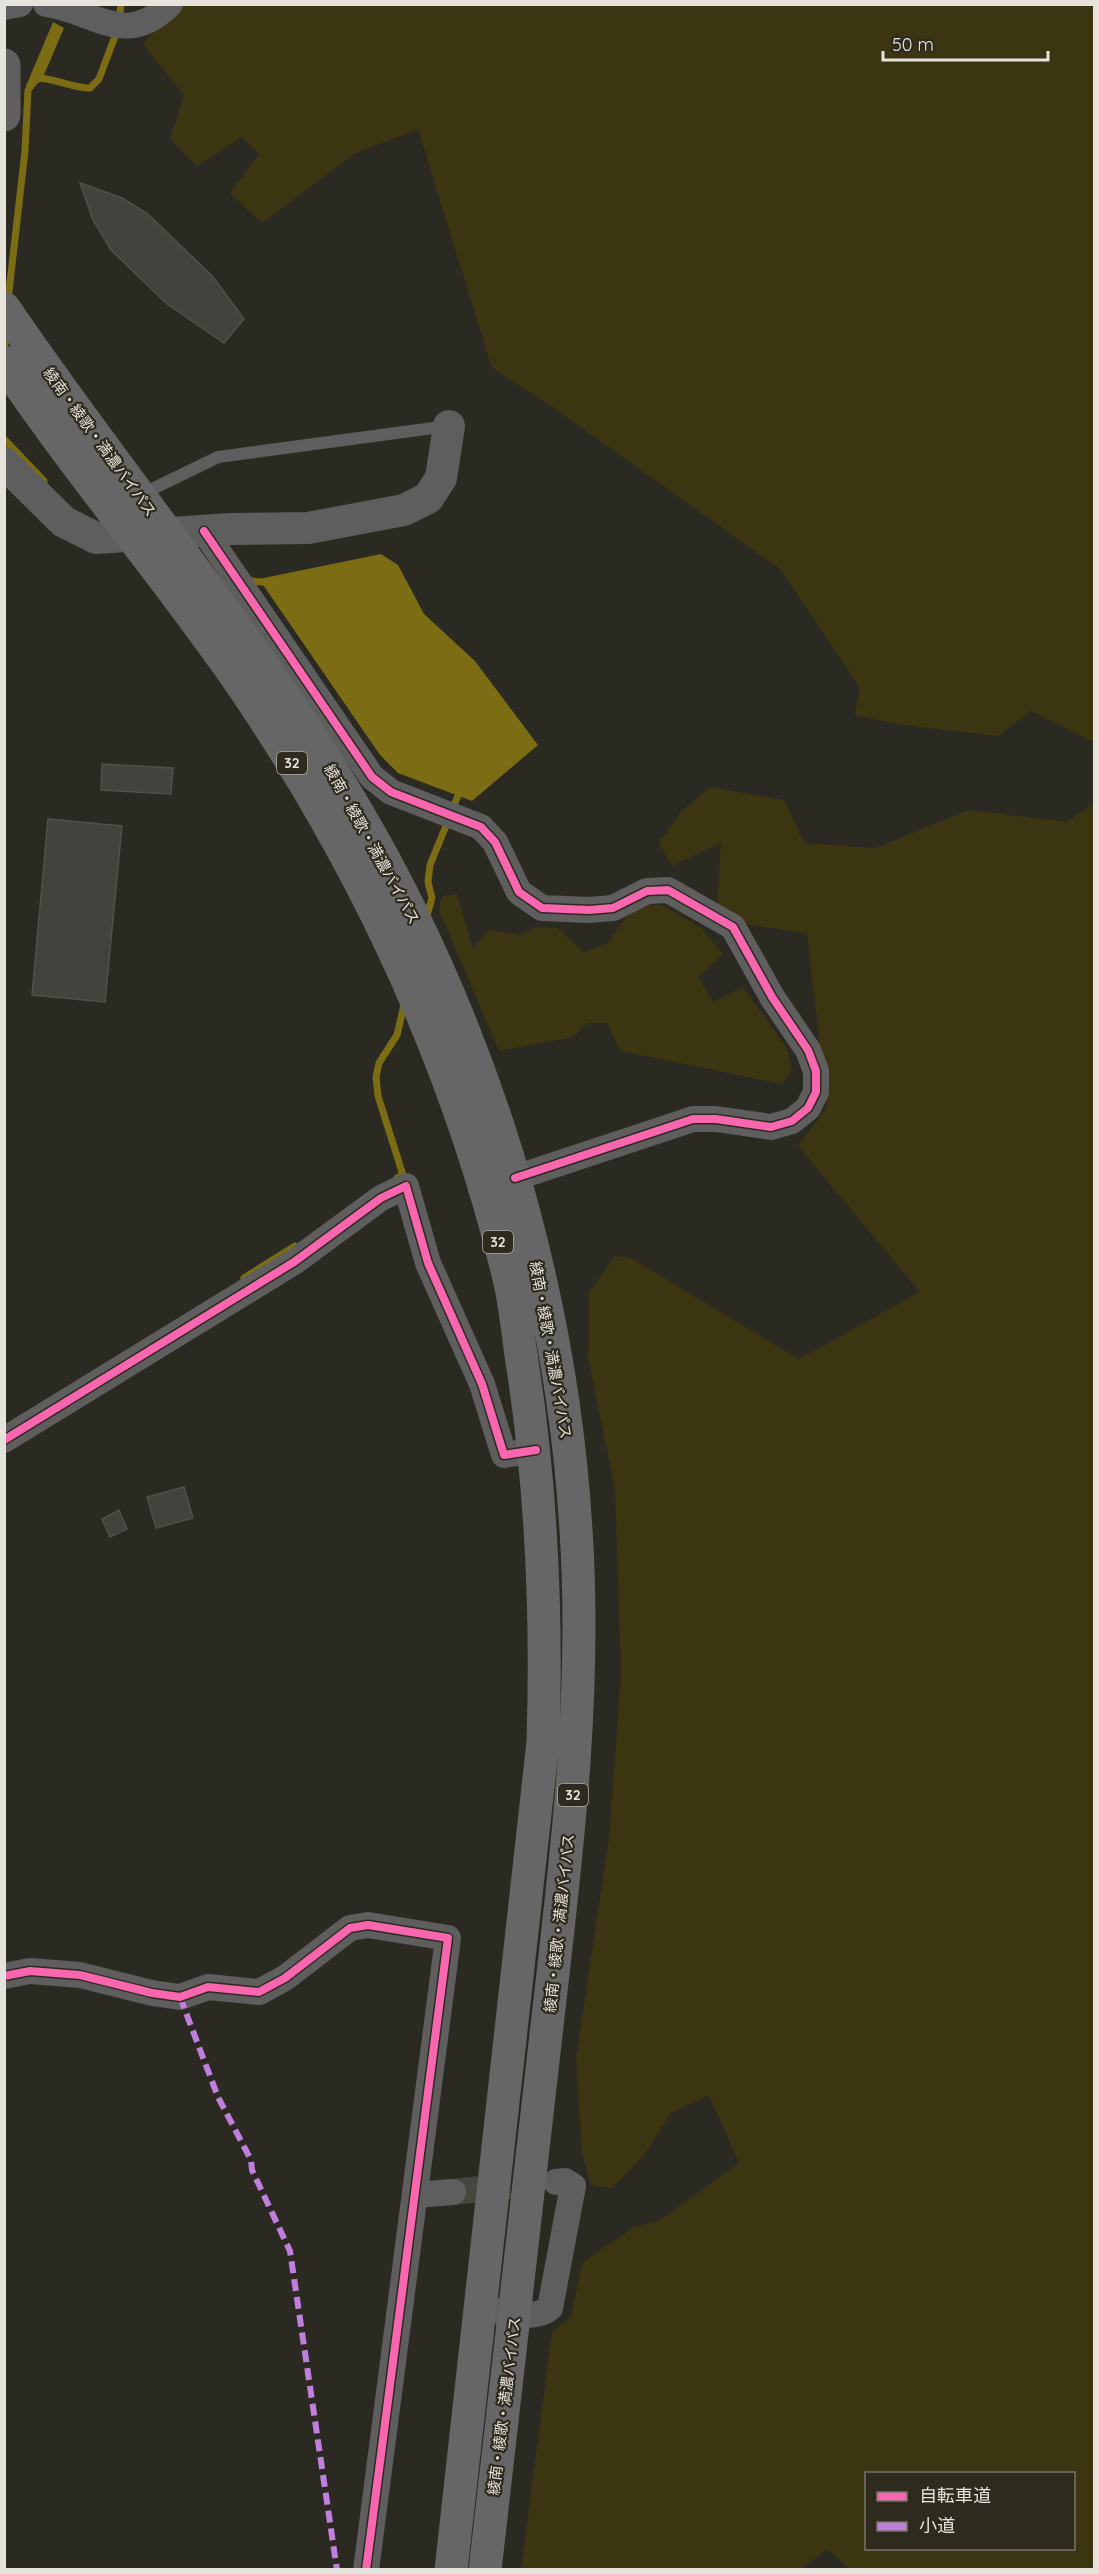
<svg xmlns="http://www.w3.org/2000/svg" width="1099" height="2574" viewBox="0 0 1099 2574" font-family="Quicksand,'Noto Sans JP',sans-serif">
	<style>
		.green { fill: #3c3511; fill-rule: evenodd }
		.water { fill: #7c6c13 }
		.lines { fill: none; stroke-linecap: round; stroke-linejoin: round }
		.stream { stroke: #7c6c13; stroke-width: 7 }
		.building { fill: #43423c; stroke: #51504b; stroke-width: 1.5 }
		.minor-tunnel { stroke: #46453e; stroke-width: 26; stroke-dasharray: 26 13; stroke-linecap: butt }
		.service { stroke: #5f5e5e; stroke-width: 12 }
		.minor { stroke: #5f5e5e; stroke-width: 26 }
		.tertiary { stroke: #5f5e5e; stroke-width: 32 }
		.secondary { stroke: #615f5f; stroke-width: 33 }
		.trunk { stroke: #676666; stroke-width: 33 }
		.quiet { stroke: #c07fdc; stroke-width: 6; stroke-dasharray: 12 6; stroke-linecap: butt }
		.cycleway-casing { stroke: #2e2b1e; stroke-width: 11 }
		.cycleway { stroke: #f766af; stroke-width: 8 }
		.labels { text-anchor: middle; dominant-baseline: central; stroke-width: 4.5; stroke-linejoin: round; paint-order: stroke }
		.shield { fill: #2e2b1e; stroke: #aeaca2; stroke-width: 1.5 }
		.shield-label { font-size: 14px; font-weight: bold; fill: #e5e3db }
		.street-label { font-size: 15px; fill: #e5e3db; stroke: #2e2b1e }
	</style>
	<rect width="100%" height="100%" fill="#2a2922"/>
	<g class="green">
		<path d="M178,4l916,1v737l-63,-31 -33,25 -95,-11 -48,-10 5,-27 -79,-118 -230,-164 -59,-38 -74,-239 -64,25 -92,69 -32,-30 29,-39 -17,-17 -45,29 -27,-27 14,-44 -41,-51z"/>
		<path d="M710,787l74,13 20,43 71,5 94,-38 98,12 27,-19v1766h-245l-22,-20 -25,20 -281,1 31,-239 19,-14 11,-54 50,-35 28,-8 79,-57 -30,-68 -38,18 -26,41 -33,34 -22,-3 -8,-34 -6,-93 33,-220 12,-165 -6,-184 -27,-131 1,-66 26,-36 16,2 168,101 121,-67 -122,-146 29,-39 -20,-174 -64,-9 -26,-20 4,-61 -49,23 -13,-23 21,-30zM866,2474h208v74h-208z"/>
		<path d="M457,894l16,55 15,-19 34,5 12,-8 24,1 25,24 25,-9 26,-38h28l40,23 21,26 -25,23 15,25 30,-15 44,61 5,21 -10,15 -162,-33 -13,-28h-19l-15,14 -74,14 -60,-141 3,-14z"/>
	</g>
	<g class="water">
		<path d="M53,22l11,6 -23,54 -6,2 -2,4 -7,-2z"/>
		<path d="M381,554l17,11 26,49 51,47 63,84 -66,56 -74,-28 -18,-18 -121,-176z"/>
	</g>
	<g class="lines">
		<g class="stream">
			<path d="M119,20l2,-16"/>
			<path d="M8,300l17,-149 3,-61 9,-12c18,0 34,10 53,10l9,-9 18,-48"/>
			<path d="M4,351l2,-21"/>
			<path d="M4,439l40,42"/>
			<path d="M252,581l18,2"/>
			<path d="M452,810l8,-19"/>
			<path d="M426,919l6,-21 -4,-16 2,-17 18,-44"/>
			<path d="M397,1178l6,-3 -25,-79 -2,-19 3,-14 18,-28 7,-30"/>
			<path d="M244,1278l51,-32"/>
		</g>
	</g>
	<g class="building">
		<path d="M80,183l42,15 26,16 65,63 31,42 -20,24 -57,-39 -56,-54 -18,-30z"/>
		<path d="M102,764l71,4 -2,26 -70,-4z"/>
		<path d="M48,819l74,7 -17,176 -73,-7z"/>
		<path d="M184,1487l9,31 -37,10 -9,-31z"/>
		<path d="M119,1510l8,19 -17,8 -8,-18z"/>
	</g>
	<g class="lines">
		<path class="minor-tunnel" d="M453,2192l57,-6"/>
		<path class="service" d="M140,495l78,-38 230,-31"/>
		<g class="minor">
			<path d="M46,4c50,7 79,45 124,0"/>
			<path d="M4,7l16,-3"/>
			<path d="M204,531l168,246 19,15 90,35 14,15 24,50 23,16 47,2 24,-2 34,-17 21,-1 65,37 39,70 36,53 8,21v21l-8,16 -16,13 -21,6 -55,-8h-23l-178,59"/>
			<path d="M4,1440l290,-178 87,-64 25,-12 22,77 54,121 22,71 32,-5"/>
			<path d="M4,1976l26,-5 50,4 72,18 28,4 28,-10 51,5 26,-14 65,-50 18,-3 80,13 -82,632"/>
			<path d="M415,2195l38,-3"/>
			<path d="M481,2308c22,3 52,14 69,0l23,-122 -8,-5 -9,1"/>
		</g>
		<path class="tertiary" d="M4,463l60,59 32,16 135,-9 77,-1 96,-18 24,-12 13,-20 8,-52"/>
		<path class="secondary" d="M4,65v50"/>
		<g class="trunk">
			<path d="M4,308c136,200 300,385 407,604 94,192 152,404 165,618 11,168 -10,330 -29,496 -20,181 -41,362 -62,544"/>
			<path d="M4,362c75,112 164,215 240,326 122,180 214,379 265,590 7,29 9,60 14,90 19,125 24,248 20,374l-92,828"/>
		</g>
		<path class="quiet" d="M180,1997l38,100 33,63 1,10 38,81 47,319"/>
		<defs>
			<g id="cycleway">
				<path d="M204,531l168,246 19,15 90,35 14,15 24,50 23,16 47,2 24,-2 34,-17 21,-1 65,37 39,70 36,53 8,21v21l-8,16 -16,13 -21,6 -55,-8h-23l-178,59"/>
				<path d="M4,1440l290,-178 87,-64 25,-12 22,77 54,121 22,71 32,-5"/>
				<path d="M4,1976l26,-5 50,4 72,18 28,4 28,-10 51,5 26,-14 65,-50 18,-3 80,13 -82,632"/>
			</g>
		</defs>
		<use href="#cycleway" class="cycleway-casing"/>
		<use href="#cycleway" class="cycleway"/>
	</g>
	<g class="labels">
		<g class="shield">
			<rect x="277" y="752" width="30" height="22" rx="4.5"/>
			<rect x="483" y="1231" width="30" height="22" rx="4.5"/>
			<rect x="558" y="1784" width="30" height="22" rx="4.5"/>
		</g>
		<g class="shield-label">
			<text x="292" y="763">32</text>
			<text x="498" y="1242">32</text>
			<text x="573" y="1795">32</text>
		</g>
		<g class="street-label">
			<text transform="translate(100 442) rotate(54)">綾南・綾歌・満濃バイパス</text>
			<text transform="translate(372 844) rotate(61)">綾南・綾歌・満濃バイパス</text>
			<text transform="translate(551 1350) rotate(80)">綾南・綾歌・満濃バイパス</text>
			<text transform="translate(559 1923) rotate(-84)">綾南・綾歌・満濃バイパス</text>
			<text transform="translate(504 2406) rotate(-83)">綾南・綾歌・満濃バイパス</text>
		</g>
	</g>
	<rect width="1099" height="2574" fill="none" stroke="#e5e3db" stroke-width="12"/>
	<rect x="865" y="2472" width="210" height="78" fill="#2e2b1e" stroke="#77756a" stroke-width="1.5"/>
	<rect x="877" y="2492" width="30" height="9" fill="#f766af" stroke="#77756a" stroke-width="1.5"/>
	<text x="919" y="2502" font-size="18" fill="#e5e3db">自転車道</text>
	<rect x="877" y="2522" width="30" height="9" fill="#c07fdc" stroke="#77756a" stroke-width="1.5"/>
	<text x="919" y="2532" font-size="18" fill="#e5e3db">小道</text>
	<path d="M883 51v9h165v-9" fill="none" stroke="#e5e3db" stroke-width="3"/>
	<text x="892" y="51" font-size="18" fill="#e5e3db" stroke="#2e2b1e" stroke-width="4.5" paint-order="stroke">50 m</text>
</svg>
